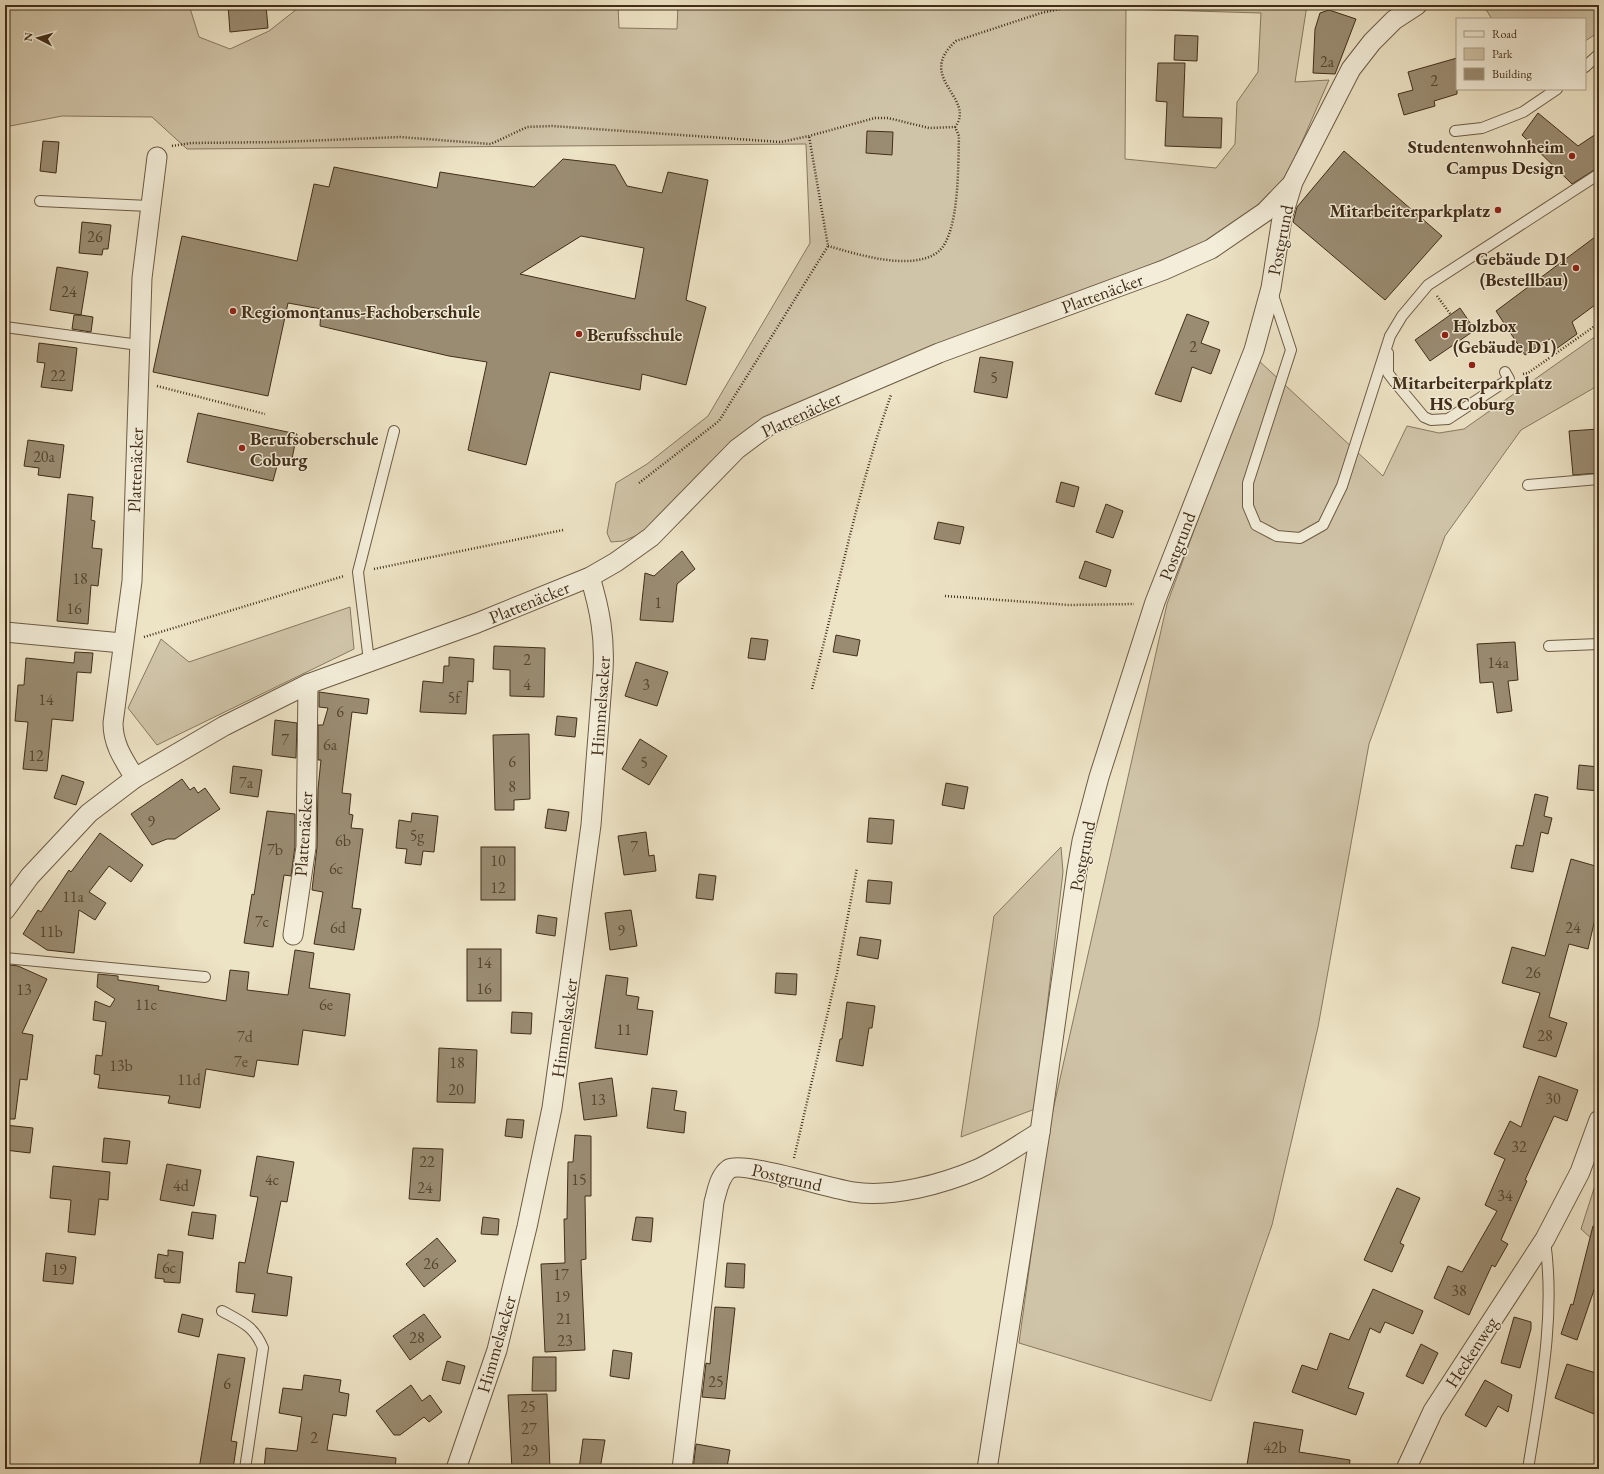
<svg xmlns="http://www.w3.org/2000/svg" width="1604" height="1474" viewBox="0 0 1604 1474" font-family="'EB Garamond',serif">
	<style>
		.green { fill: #d0c4a8; stroke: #887960; fill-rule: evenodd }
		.building { fill: #9a8c72; stroke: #412e19; fill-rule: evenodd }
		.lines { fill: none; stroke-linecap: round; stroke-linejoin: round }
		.lane-casing { stroke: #6c5b44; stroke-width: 12 }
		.street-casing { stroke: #6c5b44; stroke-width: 21 }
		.path { stroke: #412e19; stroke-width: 2.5; stroke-dasharray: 1 2; stroke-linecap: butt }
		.lane { stroke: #f3edd9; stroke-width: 10 }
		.street { stroke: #f3edd9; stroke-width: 19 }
		.poi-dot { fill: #8f2418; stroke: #f3edd9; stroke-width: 1.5 }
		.labels { text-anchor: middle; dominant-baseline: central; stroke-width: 3; stroke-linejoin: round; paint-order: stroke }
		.number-label { font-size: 16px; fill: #57462f }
		.poi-label { font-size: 18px; font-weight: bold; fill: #412e19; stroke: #f3edd9; text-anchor: start }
		.street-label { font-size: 18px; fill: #412e19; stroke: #f3edd9 }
	</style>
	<rect width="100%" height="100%" fill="#ede3c5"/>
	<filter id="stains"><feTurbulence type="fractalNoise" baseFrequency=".005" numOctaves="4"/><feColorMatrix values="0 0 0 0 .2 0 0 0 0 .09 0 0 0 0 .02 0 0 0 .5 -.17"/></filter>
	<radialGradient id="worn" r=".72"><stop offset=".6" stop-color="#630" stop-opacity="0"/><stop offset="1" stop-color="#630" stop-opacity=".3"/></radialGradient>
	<g class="green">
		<path d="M5,5h184l10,32 31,12 39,-18 33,-26h316l1,23 58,1 1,-24h629l-12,77 34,-2 -42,96 -58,57 -475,191 -104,106 -27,11 -12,1 -4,-9 9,-50 31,-19 61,-48 102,-173 -4,-99 -619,5 -35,-32 -90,-1 -57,11zM1126,9l135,4 -3,59 -21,30 -2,42 -19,24 -91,-9z"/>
		<path d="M1483,5h116v27l-14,9v-22h-93z"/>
		<path d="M1599,334v51l-78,45 -76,106 -76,208 -51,283 -46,198 -61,176 -192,-58 29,-211 119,-528 90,-245 126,117 24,-50 32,7 25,-4z"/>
		<path d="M350,607l4,42 -197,96 -29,-37 33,-69 28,23z"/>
		<path d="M1061,847l2,25 -28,237 -74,28 33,-221z"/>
		<path d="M1599,1173v41l-7,25 -11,-10z"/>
	</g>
	<g class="building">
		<path d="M228,5h38l2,23 -38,4z"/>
		<path d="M1329,10l27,9 -21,55 -22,-1 2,-44 5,-16z"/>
		<path d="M1175,35l23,1 -1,25 -23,-1z"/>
		<path d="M1457,58v36l-23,7 1,5 -31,9 -6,-21 15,-4 -5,-18z"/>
		<path d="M1158,63h27l-2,54 39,1 -1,30 -56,-2 2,-44 -11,-1z"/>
		<path d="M1538,113l40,33 21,-14v35l-27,17 -50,-49z"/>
		<path d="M867,131l26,1 -1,23 -26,-2z"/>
		<path d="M43,141l16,1 -3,31 -16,-2z"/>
		<path d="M1344,151l98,85 -57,64 -92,-78 4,-15z"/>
		<path d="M563,159l52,6 12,21 35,7 6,-21 40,8 -22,120 20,7 -20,78 -44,-11 -2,16 -90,-18 -24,93 -58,-15 19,-88 -38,-6 -129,-30 1,-17 -33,-6 -20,93 -115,-24 29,-136 115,25 17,-77 15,3 5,-20 103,21 3,-16 94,15zM581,236l63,12 -9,51 -115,-25z"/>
		<path d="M82,222l29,3 -3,24h-5l-1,6 -23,-2z"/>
		<path d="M1599,234v68l-27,20 5,12 -21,15 -6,-10 -25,16 -29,-44z"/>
		<path d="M57,267l31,5 -7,43 12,2 -2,15 -19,-3 2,-14h7l-31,-5z"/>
		<path d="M1460,308l15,22 -45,31 -15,-21z"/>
		<path d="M1187,314l22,8 -8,21 19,7 -9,24 -19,-7 -11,35 -26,-8z"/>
		<path d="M39,343l38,5 -5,43 -31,-4 4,-24 -8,-1z"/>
		<path d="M980,357l33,5 -6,36 -33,-6z"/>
		<path d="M198,413l99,21 -6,30 -13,-2 -5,19 -86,-19z"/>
		<path d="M1599,429v44l-26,2 -4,-44z"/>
		<path d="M28,440l36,5 -4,33 -22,-3 1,-7 -15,-2z"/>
		<path d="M1061,482l18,5 -5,20 -18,-5z"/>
		<path d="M68,494l25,3 -2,23 4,1 -3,27 10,1 -4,37 -7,-1 -3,39 -31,-3z"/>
		<path d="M1106,504l17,7 -10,27 -17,-6z"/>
		<path d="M938,522l26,5 -4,17 -26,-5z"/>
		<path d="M682,551l13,18 -18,15 -4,38 -33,-2 5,-47 9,3z"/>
		<path d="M1085,561l26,9 -5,17 -27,-9z"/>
		<path d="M836,635l24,5 -3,16 -24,-4z"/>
		<path d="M751,638l17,2 -3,20 -17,-2z"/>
		<path d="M1515,642l3,38 -10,1 4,30 -15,2 -4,-31 -13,1 -3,-39z"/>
		<path d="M494,646l51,2 -1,49 -34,-1v-26l-17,-1z"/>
		<path d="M75,652l18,1 -2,20 -14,-1 -4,49 -21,-2 -5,52 -24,-2 5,-47 -13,-1 3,-36h6l2,-27 48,5z"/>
		<path d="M449,657l25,2 -1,23 -5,-1 -2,33 -46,-2 3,-31 20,2 1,-17h5z"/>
		<path d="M636,662l32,10 -11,34 -32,-10z"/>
		<path d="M319,692l50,7 -2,15 -15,-2 -10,81 9,1 -2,20 4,1 -2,13 12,1 -11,79 9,1 -7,41 -40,-6 9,-52 -11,-2 5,-43 1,-58 3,-29h-3v-35h5l5,-17 -9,-1z"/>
		<path d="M557,716l20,2 -2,19 -20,-2z"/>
		<path d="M275,720l22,3 -1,35 -24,-3z"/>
		<path d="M529,734l1,65 -16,1v10h-19l-2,-75z"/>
		<path d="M640,739l27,17 -18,29 -27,-16z"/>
		<path d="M1579,765l20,2v24l-22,-2z"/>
		<path d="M233,766l29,4 -4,27 -28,-4z"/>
		<path d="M62,775l22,7 -8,23 -22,-7z"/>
		<path d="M182,779l8,11 4,-3 4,6 7,-5 15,21 -45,30h-8l-15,6 -21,-31z"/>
		<path d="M946,783l22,4 -4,22 -22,-4z"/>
		<path d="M1535,794l13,3 -4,19 8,2 -4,16 -7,-2 -8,40 -22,-4 5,-23 7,1z"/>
		<path d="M548,809l21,3 -3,19 -21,-3z"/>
		<path d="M267,811l28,3v32l-4,30 -7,-1 -11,72 -29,-4 8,-49 2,1z"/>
		<path d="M412,813l26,3 -4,36 -11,-1 -2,14 -16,-2 2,-14 -11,-1 3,-28 12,2z"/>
		<path d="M869,818l25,2 -2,24 -25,-2z"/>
		<path d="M646,832l3,24 5,-1 2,16 -32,4 -6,-39z"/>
		<path d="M100,833l43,32 -12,17 -22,-16 -20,26 17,11 -11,17 -16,-10 -5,43 -27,-3 -24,-16 15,-24 3,2 28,-42 2,2z"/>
		<rect x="481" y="847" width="34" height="53"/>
		<path d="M1571,859l28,8v35l-11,47 -19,-5 -20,73 18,6 -11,34 -33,-10 17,-54 -38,-10 10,-36 33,9z"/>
		<path d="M699,874l17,2 -3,24 -17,-2z"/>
		<path d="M868,880l24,2 -2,22 -24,-2z"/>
		<path d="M631,910l6,36 -27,4 -5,-37z"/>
		<path d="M538,915l19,3 -2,18 -19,-3z"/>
		<path d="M860,937l21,3 -3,19 -21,-4z"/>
		<rect x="467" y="949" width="34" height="52"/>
		<path d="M295,950l19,3 -5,35 41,6 -5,42 -42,-6 -5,35 -41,-5 -3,17 -48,-8 -6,39 -32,-5 2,-7 -72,-8 2,-13 -6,-1 2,-19 6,1 4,-34 -13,-2 2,-19 15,6 5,-8 -18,-12 1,-13 20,2v4l41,6 -1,4 68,11 4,-31 19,2 -2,18 41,5z"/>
		<path d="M10,965l8,1 29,13 -25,54 11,2 -6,45 -7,-1 -5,40h-10v-144z"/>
		<path d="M776,973l21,1 -1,21 -21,-2z"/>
		<path d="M606,975l22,3 -2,17 13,2 -2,12 16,2 -6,44 -52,-7z"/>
		<path d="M847,1002l28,4 -3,22h-3l-6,38 -27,-5 4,-22h2z"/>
		<path d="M512,1012l20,1 -1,21 -20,-1z"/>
		<path d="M439,1048l38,2 -2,53 -38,-1z"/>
		<path d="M1539,1076l39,14 -11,31 -13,-5 -29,64 2,1 -26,59 7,4 -13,23 -3,-2 -23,50 -35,-17 14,-32 14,6 35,-61 -12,-6 20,-46 -11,-5 16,-33 11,6z"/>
		<path d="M612,1078l5,38 -33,4 -5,-37z"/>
		<path d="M652,1088l25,3 -3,19 12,2 -2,21 -37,-5z"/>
		<path d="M507,1119l17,1 -2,18 -17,-2z"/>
		<path d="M5,1125l28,3 -3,25 -25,-3z"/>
		<path d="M575,1135l16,1v60h-6l1,63 -5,1 4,90 -40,2 -4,-88 24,-1 -1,-44h3l1,-57h5z"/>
		<path d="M104,1138l26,3 -3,23 -25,-2z"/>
		<path d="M413,1148l30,1 -3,52 -31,-2z"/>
		<path d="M257,1156l37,6 -7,40 -6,-1 -14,72 25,4 -5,39 -35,-4 3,-18 -19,-2 3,-30 6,1 13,-66 -8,-1z"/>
		<path d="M167,1164l34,6 -7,36 -34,-6z"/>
		<path d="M53,1166l57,6 -2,28 -9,-1 -4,36 -27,-3 3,-32 -21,-2z"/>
		<path d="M1397,1188l23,10 -20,45 4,2 -12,27 -28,-12z"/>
		<path d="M192,1212l24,3 -3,24 -25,-4z"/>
		<path d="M483,1217l16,2 -1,16 -17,-1z"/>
		<path d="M636,1217l17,1 -2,24 -19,-2z"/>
		<path d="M1593,1226h6v63l-4,-2 -18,53 -16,-6 10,-30 2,1z"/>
		<path d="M437,1238l19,23 -32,26 -18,-23z"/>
		<path d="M168,1250l15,2 -3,31 -16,-1v-3l-9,-1 3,-24 10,2z"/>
		<path d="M46,1253l30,4 -3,27 -30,-3z"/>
		<path d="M727,1263l18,1 -1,24 -19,-1z"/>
		<path d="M1373,1289l50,22 -10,23 -28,-12 -5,11 -10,-5 -22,60 16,5 -8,22 -64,-23 10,-27 15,5 13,-37 19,7z"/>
		<path d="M715,1307l20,1 -10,91 -23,-2 4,-34 4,1z"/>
		<path d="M182,1314l21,5 -4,18 -21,-5z"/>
		<path d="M424,1314l17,23 -31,23 -17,-24z"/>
		<path d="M1514,1317l17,5v7l-11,39 -19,-5z"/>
		<path d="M1421,1344l17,9 -15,31 -17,-8z"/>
		<path d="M613,1350l19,3 -3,26 -19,-3z"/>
		<path d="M218,1354l27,4 -14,83 6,1 -4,27h-34z"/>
		<path d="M533,1357h23v34h-24z"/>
		<path d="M447,1361l18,5 -5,18 -18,-4z"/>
		<path d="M1567,1364l32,10v42l-44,-18z"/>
		<path d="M304,1375l37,5 -2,12 10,2 -3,22 -13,-2 -6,36 69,8 -1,11h-131l2,-21 31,3 5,-34 -23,-4 4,-25 19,2z"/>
		<path d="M1485,1380l27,15 -4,17 -10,-6 -12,21 -21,-12z"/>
		<path d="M411,1385l11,16 8,-6 12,17 -13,10 -5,-5 -24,18h-6l-18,-24z"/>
		<path d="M547,1394l3,75h-38l-4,-74z"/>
		<path d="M1254,1422l49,8 -4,22 51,8 -1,9h-76l-26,-4z"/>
		<path d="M583,1439l22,1 -5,29h-21z"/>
		<path d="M696,1444l34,6 -3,17 -13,-2v4h-21z"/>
	</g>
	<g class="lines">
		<defs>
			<g id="lane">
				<path d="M1585,67l14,-13"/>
				<path d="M1455,131l27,-3 41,-16 34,-23"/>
				<path d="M40,201l109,5"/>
				<path d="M1272,292l19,58 -43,133v23l8,19 21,11 23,2 23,-13 19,-39 48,-150 12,-20 26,-31 171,-111"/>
				<path d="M5,327l134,18"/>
				<path d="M1388,353v20l6,8 30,36 7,3 17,-1 61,-40 -4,-7"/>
				<path d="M1528,485l71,-6"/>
				<path d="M1549,646l50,-2"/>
				<path d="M369,661l-11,-89 36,-141"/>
				<path d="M5,958l200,19"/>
				<path d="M222,1311c20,11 32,15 41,37l-18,121"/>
				<path d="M1528,1469c12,-76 28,-152 17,-228"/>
			</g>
			<g id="street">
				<path d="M5,632l117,11"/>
				<path d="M135,778c-11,-18 -22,-33 -22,-55l19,-142 10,-303 15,-121"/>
				<path d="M5,910l25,-34 59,-63 46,-35 89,-52 84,-42 169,-61 113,-46 26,-15 35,-25 86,-88 31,-23 171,-73 225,-83 47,-21 54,-37 25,-26"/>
				<path d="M293,935l13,-88 2,-163"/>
				<path d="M456,1469l41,-119 30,-123 25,-119 39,-283 12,-154c2,-34 -3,-61 -13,-94"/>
				<path d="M682,1469l32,-267c3,-10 5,-26 15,-33 13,-8 103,20 124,23 39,6 90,-8 125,-23 21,-10 42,-25 62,-37"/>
				<path d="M987,1469l53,-337 37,-262 5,-29 17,-64 56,-175 99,-252 17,-62 11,-70 11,-36 58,-113 21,-27 22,-22 23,-15"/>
				<path d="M1406,1469l27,-58 112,-172 35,-67 19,-52"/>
			</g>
		</defs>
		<use href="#lane" class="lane-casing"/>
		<use href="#street" class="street-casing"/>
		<g class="path">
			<path d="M172,146l19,-3 89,-1 120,-5 91,7 36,-17 25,-1 229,16 28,-6 66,-18h13l41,10 26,-1c22,-29 -41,-49 1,-86l85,-28 38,-8"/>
			<path d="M828,246c29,8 83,26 110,6 22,-18 20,-90 21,-116l-4,-9"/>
			<path d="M1437,296l14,19"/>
			<path d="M1523,374l5,-1 71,-50"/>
			<path d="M157,386l108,28"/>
			<path d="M639,483l80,-62 109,-175 -19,-110"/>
			<path d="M374,569l189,-39"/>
			<path d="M945,596l124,9 65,-1"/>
			<path d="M144,637l200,-61"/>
			<path d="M812,689c26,-98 45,-198 79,-294"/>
			<path d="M794,1158l43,-185 20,-105"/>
		</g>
		<use href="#lane" class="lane"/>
		<use href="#street" class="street"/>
	</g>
	<g class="poi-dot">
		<circle cx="1572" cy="156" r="4"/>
		<circle cx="1498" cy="210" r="4"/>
		<circle cx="1576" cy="268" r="4"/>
		<circle cx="233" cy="311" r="4"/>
		<circle cx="579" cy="334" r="4"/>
		<circle cx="1445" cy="335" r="4"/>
		<circle cx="1472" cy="365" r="4"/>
		<circle cx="242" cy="448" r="4"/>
	</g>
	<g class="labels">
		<g class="number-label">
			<text x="1327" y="61">2a</text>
			<text x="1434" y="80">2</text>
			<text x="95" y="236">26</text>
			<text x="69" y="291">24</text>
			<text x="1193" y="346">2</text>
			<text x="58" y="375">22</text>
			<text x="994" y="377">5</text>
			<text x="44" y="456">20a</text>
			<text x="80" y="578">18</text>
			<text x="658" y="602">1</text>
			<text x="74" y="608">16</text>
			<text x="527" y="659">2</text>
			<text x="1498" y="662">14a</text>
			<text x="527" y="684">4</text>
			<text x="646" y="684">3</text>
			<text x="454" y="697">5f</text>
			<text x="46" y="699">14</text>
			<text x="340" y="711">6</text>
			<text x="285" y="739">7</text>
			<text x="330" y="744">6a</text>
			<text x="36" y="755">12</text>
			<text x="512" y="761">6</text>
			<text x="644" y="762">5</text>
			<text x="246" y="782">7a</text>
			<text x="512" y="786">8</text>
			<text x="151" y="821">9</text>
			<text x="417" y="835">5g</text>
			<text x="343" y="840">6b</text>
			<text x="634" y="846">7</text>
			<text x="275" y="849">7b</text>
			<text x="498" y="860">10</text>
			<text x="336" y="868">6c</text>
			<text x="498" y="887">12</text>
			<text x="73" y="896">11a</text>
			<text x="262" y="921">7c</text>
			<text x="338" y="927">6d</text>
			<text x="1573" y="927">24</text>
			<text x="621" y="930">9</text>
			<text x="51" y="931">11b</text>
			<text x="484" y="962">14</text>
			<text x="1533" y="972">26</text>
			<text x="484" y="988">16</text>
			<text x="24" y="989">13</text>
			<text x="146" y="1004">11c</text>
			<text x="326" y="1004">6e</text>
			<text x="624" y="1029">11</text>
			<text x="1545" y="1035">28</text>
			<text x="245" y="1036">7d</text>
			<text x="241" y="1061">7e</text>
			<text x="457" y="1062">18</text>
			<text x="121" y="1065">13b</text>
			<text x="189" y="1079">11d</text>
			<text x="456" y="1089">20</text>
			<text x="1553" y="1098">30</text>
			<text x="598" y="1099">13</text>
			<text x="1519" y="1146">32</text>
			<text x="427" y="1161">22</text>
			<text x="272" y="1179">4c</text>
			<text x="579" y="1179">15</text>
			<text x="181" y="1185">4d</text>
			<text x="425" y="1187">24</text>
			<text x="1505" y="1195">34</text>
			<text x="431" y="1263">26</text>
			<text x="169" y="1267">6c</text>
			<text x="59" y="1269">19</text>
			<text x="561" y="1274">17</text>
			<text x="1459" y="1290">38</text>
			<text x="562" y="1296">19</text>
			<text x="564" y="1318">21</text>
			<text x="417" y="1337">28</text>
			<text x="565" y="1340">23</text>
			<text x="716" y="1381">25</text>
			<text x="227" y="1383">6</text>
			<text x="528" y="1406">25</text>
			<text x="529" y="1428">27</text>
			<text x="314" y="1437">2</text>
			<text x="1275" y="1447">42b</text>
			<text x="530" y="1450">29</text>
		</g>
		<g class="poi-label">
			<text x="1564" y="146" text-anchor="end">Studentenwohnheim<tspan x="1564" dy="21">Campus Design</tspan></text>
			<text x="1490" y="210" text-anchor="end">Mitarbeiterparkplatz</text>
			<text x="1568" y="258" text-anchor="end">Gebäude D1<tspan x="1568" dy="21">(Bestellbau)</tspan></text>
			<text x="241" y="311">Regiomontanus-Fachoberschule</text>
			<text x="1453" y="325">Holzbox<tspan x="1453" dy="21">(Gebäude D1)</tspan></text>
			<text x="587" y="334">Berufsschule</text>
			<text x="1472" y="382" text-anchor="middle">Mitarbeiterparkplatz<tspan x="1472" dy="21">HS Coburg</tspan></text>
			<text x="250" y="438">Berufsoberschule<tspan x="250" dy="21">Coburg</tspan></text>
		</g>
		<g class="street-label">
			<text transform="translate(1280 240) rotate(-79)">Postgrund</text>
			<text transform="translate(1102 293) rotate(-20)">Plattenäcker</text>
			<text transform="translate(801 414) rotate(-25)">Plattenäcker</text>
			<text transform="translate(135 470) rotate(-88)">Plattenäcker</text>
			<text transform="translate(1177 546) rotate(-69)">Postgrund</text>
			<text transform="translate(529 602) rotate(-22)">Plattenäcker</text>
			<text transform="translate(600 706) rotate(-86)">Himmelsacker</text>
			<text transform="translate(303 834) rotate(-86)">Plattenäcker</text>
			<text transform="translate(1082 856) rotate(-79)">Postgrund</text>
			<text transform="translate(564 1028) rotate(-82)">Himmelsacker</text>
			<text transform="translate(787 1177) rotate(13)">Postgrund</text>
			<text transform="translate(496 1344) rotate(-74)">Himmelsacker</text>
			<text transform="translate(1471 1352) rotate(-57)">Heckenweg</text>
		</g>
	</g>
	<rect width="1604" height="1474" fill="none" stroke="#ede3c5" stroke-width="20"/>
	<rect x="6" y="6" width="1592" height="1462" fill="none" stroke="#412e19" stroke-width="2"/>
	<rect x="10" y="10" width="1584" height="1454" fill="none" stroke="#412e19"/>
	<rect x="1456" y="18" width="130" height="72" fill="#f3edd9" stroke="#aca18c"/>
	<rect x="1464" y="31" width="20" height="6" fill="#f3edd9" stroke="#aca18c"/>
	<text x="1492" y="38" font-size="12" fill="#412e19">Road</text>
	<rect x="1464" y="48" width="20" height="12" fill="#d0c4a8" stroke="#aca18c"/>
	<text x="1492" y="58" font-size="12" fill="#412e19">Park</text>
	<rect x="1464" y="68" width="20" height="12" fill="#9a8c72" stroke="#aca18c"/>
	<text x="1492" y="78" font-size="12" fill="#412e19">Building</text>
	<g transform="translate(38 38) rotate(276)" stroke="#f3edd9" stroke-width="3" paint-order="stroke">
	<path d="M0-3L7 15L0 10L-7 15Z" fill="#412e19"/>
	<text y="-6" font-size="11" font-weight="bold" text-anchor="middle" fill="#412e19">N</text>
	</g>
	<rect width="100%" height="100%" filter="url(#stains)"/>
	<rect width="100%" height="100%" fill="url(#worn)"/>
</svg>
